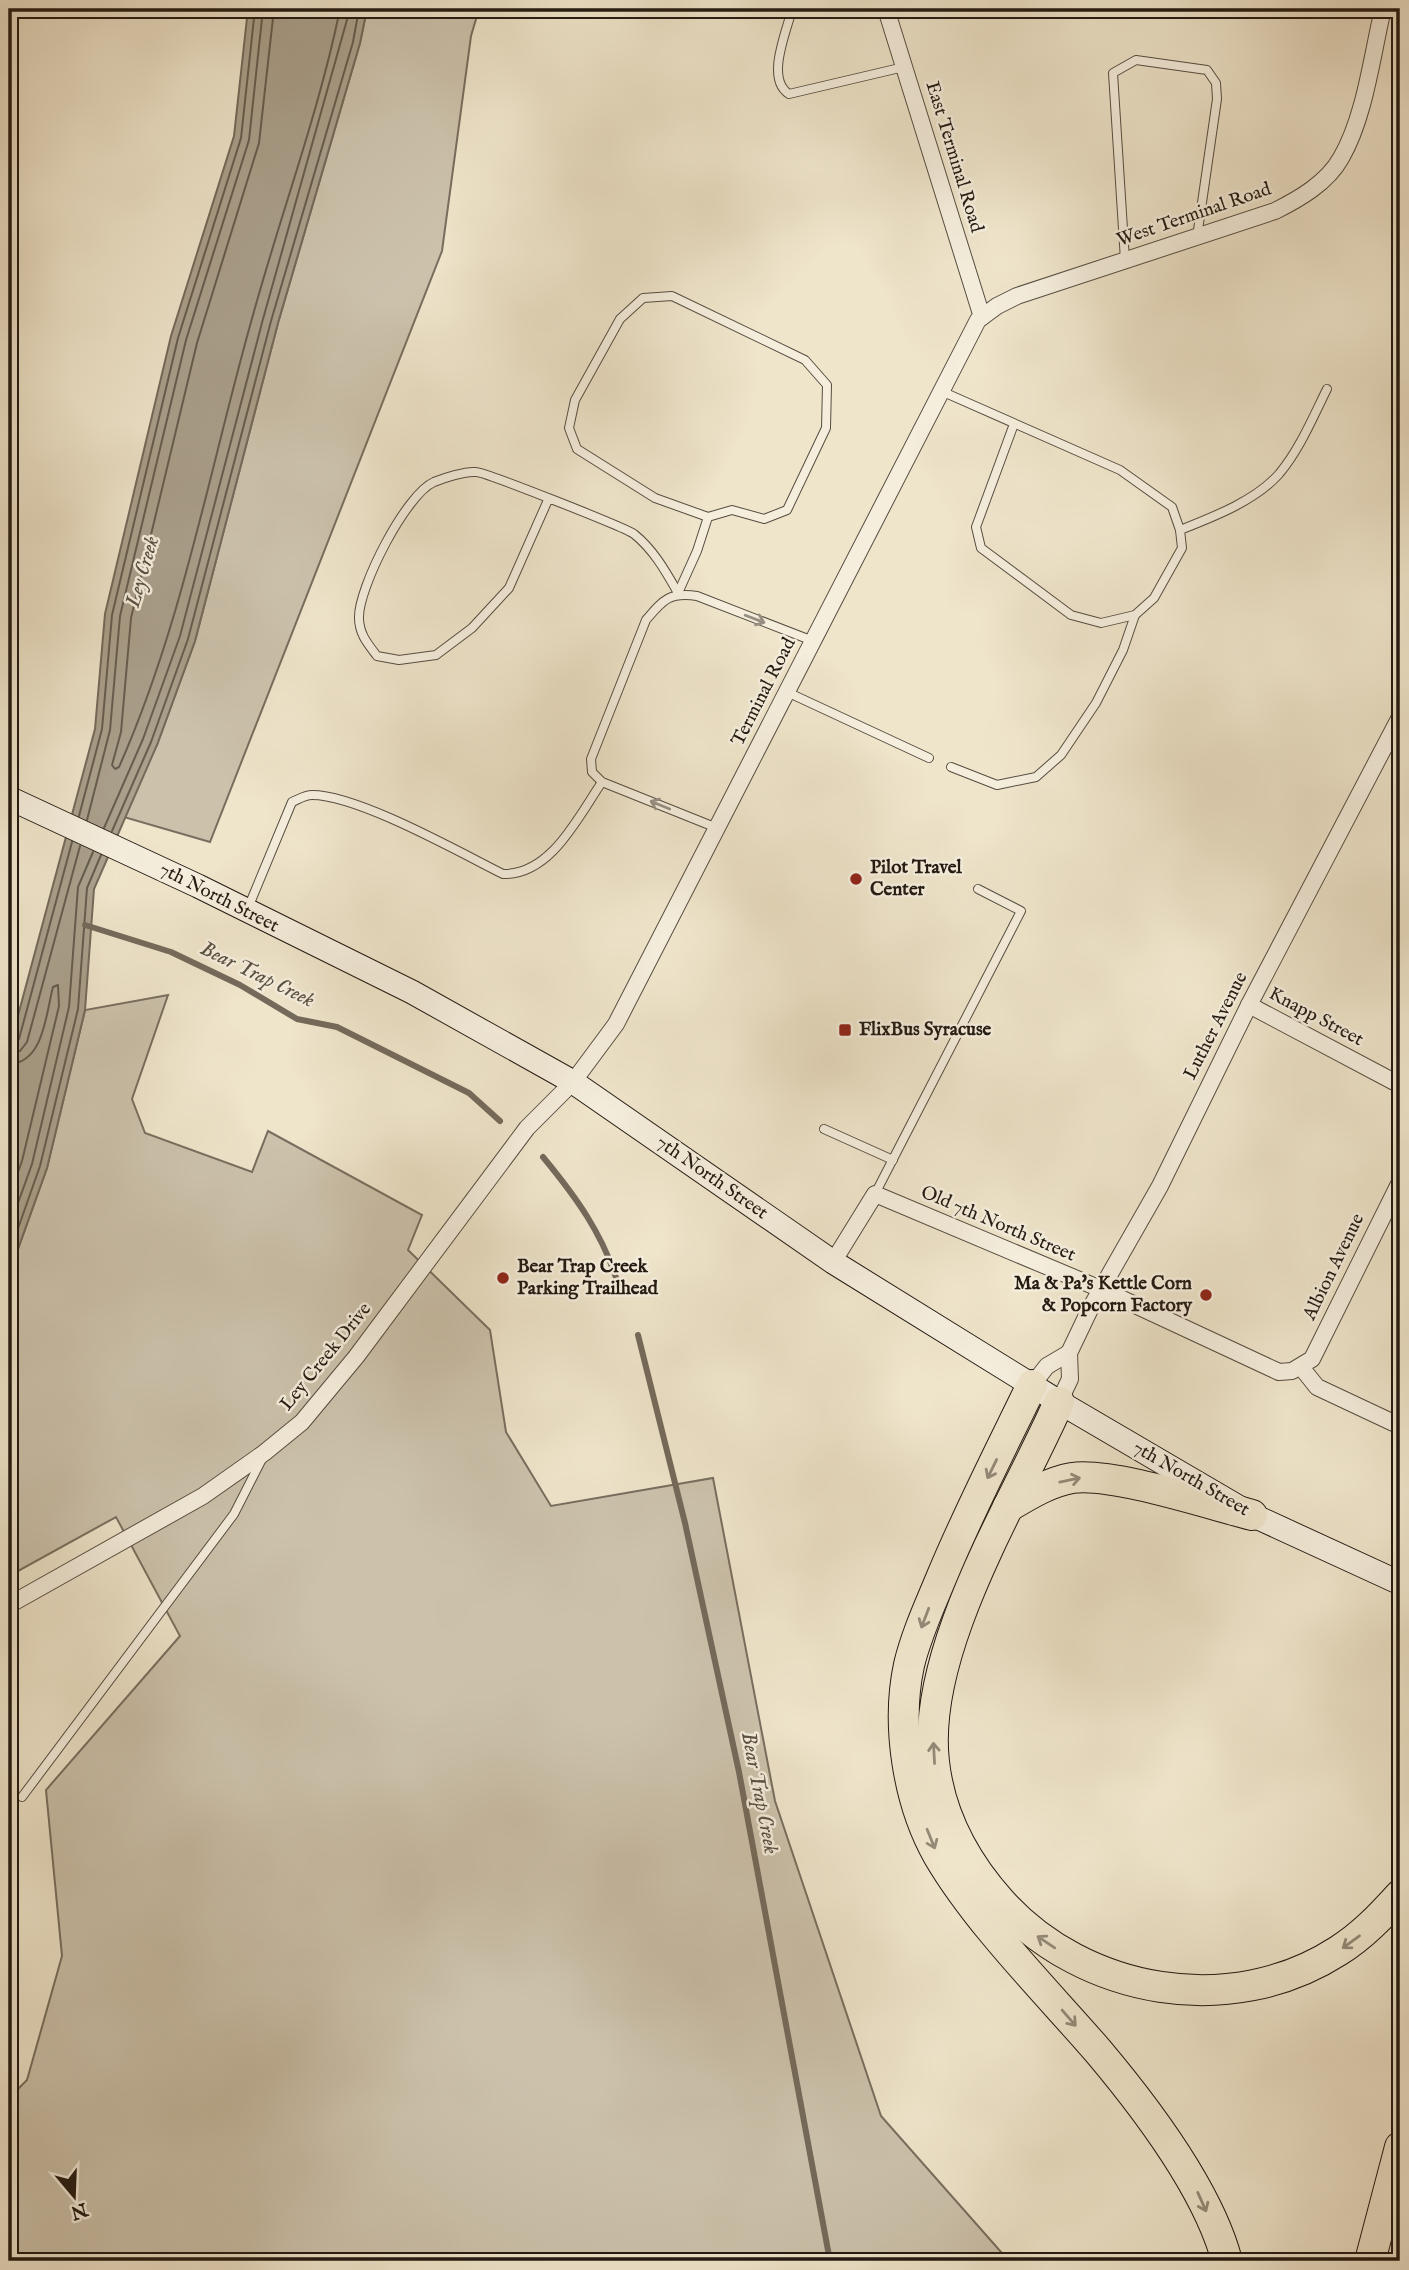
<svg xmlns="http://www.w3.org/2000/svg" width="1409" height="2270" viewBox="0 0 1409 2270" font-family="'IM FELL English',serif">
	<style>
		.green { fill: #ccc2ac; stroke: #786e5f; stroke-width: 2 }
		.water { fill: #aaa08c; stroke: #746a5b; stroke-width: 2 }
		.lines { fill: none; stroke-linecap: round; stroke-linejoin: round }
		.shore { stroke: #665d4f; stroke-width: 2 }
		.stream { stroke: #746a5b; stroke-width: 6 }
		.lane-casing { stroke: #564d40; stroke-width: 10 }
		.street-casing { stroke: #564d40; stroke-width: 18 }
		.secondary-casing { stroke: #231a12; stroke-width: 25 }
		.highway-casing { stroke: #231a12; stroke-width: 32 }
		.lane { stroke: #f5eedd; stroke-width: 8 }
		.street { stroke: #f5eedd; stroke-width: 16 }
		.secondary { stroke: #f5eedd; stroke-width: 23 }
		.highway { stroke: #efe5cb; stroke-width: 30 }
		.oneway { stroke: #968f82 }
		.oneway2 { stroke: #938a78 }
		.poi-dot { fill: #8f2418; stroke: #f5eedd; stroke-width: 2.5 }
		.labels { text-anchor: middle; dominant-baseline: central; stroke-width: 5; stroke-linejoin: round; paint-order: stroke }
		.street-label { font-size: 19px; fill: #231a12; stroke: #f5eedd }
		.poi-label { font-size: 19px; font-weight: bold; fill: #231a12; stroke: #f5eedd; text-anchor: start }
		.water-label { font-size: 21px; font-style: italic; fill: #595043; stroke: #f5eedd }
	</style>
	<rect width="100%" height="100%" fill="#efe5cb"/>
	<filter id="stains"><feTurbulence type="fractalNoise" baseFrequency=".00286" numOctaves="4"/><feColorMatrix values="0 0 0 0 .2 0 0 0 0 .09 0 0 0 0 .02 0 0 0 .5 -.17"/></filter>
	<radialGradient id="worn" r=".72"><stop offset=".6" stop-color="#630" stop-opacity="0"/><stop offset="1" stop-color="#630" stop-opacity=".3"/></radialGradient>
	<g class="green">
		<path d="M367,9h112l-8,27 -29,215 -232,591 -100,-29 47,-68 38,-104 83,-318 82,-280z"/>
		<path d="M168,995l-36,104 13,34 107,39 16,-41 154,84 -14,35 82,80 16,102 45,74 162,-28 62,323 106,315 128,145h-1000v-163l18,-18 35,-124 -16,-166 134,-154 -64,-119 -107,59v-302l38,-106 38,-158z"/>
	</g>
	<path class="water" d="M248,9h119l-7,34 -82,280 -83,318 -38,104 -63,144 -9,121 -38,158 -38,106v-225l86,-320 10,-115 66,-278 63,-200z"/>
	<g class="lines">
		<g class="shore">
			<path d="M274,9l-15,134 -62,200 -66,275 -10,114 -9,33 3,4 4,-2c64,-144 91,-301 134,-452 28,-102 66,-203 87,-306"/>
			<path d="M79,816l23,-87 10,-114 66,-277 63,-200 14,-129"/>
			<path d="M87,820l23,-90 10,-114 66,-276 63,-200 14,-131"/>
			<path d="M104,828l39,-89 37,-103 83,-317 87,-310"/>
			<path d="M112,831l39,-89 37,-103 83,-318 82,-279 6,-33"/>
			<path d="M9,1045l10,-6 53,-197"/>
			<path d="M9,1054l11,-3 7,-9 53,-196"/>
			<path d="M9,1064c35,-1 37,-51 44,-77l5,-2 1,21 -37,155 -13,36"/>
			<path d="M9,1228l23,-64 37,-157 9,-120 15,-35"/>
			<path d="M9,1254l31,-88 38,-157 9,-121 14,-33"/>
		</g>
		<g class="stream">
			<path d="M85,925l86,27 69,33 57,34 40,8 132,66 31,28"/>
			<path d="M543,1157c33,40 60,77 75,127"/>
			<path d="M638,1335l47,188 54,249 91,489"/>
		</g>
		<defs>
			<g id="lane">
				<path d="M792,9c-5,22 -27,70 -3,85l115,-27"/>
				<path d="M1125,260l-12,-187 23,-13 71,10 9,13 1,16 -20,138"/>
				<path d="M941,391l179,79 52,37 8,23 2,18 -28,50 -19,17 -34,8 -30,-8 -90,-67 -5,-21 38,-103"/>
				<path d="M548,500l-39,88 -37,40 -36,27 -37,5 -22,-4c-9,-12 -18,-22 -18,-38 -1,-30 47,-124 75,-136 10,-4 31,-11 42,-10 9,0 150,56 158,62 20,16 32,38 44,59"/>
				<path d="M1180,530c33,-13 75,-29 99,-56 21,-25 34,-57 48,-85"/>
				<path d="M678,593l19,-42 11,-34 24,-7 32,9 23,-9 39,-82 1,-43 -22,-25 -133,-64 -29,2 -23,21 -45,81 -6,28 8,21 78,49 53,19"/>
				<path d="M787,692l142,66"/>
				<path d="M951,767l46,18 39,-8 25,-22 35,-52 27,-53 12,-35"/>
				<path d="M717,828l-115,-46 -10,-10 -1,-13 55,-139c17,-20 23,-28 51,-24l116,45"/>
				<path d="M248,908l44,-106c7,-3 13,-7 20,-7 46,0 147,57 191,79 48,1 75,-57 99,-92"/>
				<path d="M824,1129l69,31"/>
				<path d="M875,1194l146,-283 -43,-22"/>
				<path d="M22,1797l212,-283 28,-55"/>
			</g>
			<g id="street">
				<path d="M886,9l96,308"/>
				<path d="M1249,1005l151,80"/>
				<path d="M833,1262l42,-68 228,96 176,82 13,-1 20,-12 88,-177"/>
				<path d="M1301,1367l16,20 83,39"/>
				<path d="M1032,1385l15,-19 22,-13"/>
				<path d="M1059,1402l11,-23 -1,-26 22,-46 69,-121 89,-181 151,-288"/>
				<path d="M9,1605l194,-109 61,-43 38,-31 54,-65 171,-229 46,-46 43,-58 362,-704 19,-14 20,-10 258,-85c24,-12 52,-28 66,-53 24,-41 31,-103 42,-149"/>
			</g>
			<path id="secondary" d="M9,798l189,88 214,106 161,90 260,180 226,140 193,113 148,68"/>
			<g id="highway">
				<path d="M1032,1385c-31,64 -63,126 -90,191 -12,29 -26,59 -33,89 -13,60 -1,137 29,190 39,67 108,136 160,196 48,57 110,138 129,210"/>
				<path d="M1059,1402c-45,102 -138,248 -125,360 6,54 32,101 67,140 83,92 230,118 337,49 24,-15 43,-35 62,-56"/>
				<path d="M1008,1507c20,-12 41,-25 64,-29 40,-6 137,26 180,37"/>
				<path d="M1370,2261l30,-114"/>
			</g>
		</defs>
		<use href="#lane" class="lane-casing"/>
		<use href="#street" class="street-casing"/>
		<use href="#secondary" class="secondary-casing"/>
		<use href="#highway" class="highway-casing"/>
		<use href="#lane" class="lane"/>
		<use href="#street" class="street"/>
		<use href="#secondary" class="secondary"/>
		<use href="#highway" class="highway"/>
	</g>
	<defs><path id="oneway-shaft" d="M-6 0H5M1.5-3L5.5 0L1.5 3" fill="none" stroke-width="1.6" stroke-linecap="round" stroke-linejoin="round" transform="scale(1.75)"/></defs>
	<g class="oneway">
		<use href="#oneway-shaft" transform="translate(755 619) rotate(21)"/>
		<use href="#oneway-shaft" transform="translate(660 805) rotate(-158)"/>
	</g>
	<g class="oneway2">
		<use href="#oneway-shaft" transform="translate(992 1469) rotate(116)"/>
		<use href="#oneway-shaft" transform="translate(1070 1480) rotate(-12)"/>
		<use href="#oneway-shaft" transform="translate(925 1618) rotate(111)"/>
		<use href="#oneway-shaft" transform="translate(934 1753) rotate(-93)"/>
		<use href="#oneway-shaft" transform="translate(931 1839) rotate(68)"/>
		<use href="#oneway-shaft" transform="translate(1046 1942) rotate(-146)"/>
		<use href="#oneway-shaft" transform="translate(1351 1942) rotate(144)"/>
		<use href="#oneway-shaft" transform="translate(1069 2018) rotate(49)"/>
		<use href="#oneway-shaft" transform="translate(1202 2202) rotate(66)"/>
	</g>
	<g class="poi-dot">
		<circle cx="856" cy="879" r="7"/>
		<rect x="838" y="1023" width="14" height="14" rx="3.5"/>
		<circle cx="503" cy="1278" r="7"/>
		<circle cx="1206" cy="1295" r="7"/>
	</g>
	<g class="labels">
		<g class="street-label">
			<text transform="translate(954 157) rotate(73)">East Terminal Road</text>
			<text transform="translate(1194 215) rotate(-19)">West Terminal Road</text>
			<text transform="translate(764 692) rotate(-63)">Terminal Road</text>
			<text transform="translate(219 898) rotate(27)">7th North Street</text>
			<text transform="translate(1316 1017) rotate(28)">Knapp Street</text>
			<text transform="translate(1216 1026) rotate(-63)">Luther Avenue</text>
			<text transform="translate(712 1178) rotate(35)">7th North Street</text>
			<text transform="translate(998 1224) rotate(23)">Old 7th North Street</text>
			<text transform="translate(1334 1267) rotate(-64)">Albion Avenue</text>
			<text transform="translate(326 1357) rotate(-51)">Ley Creek Drive</text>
			<text transform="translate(1191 1479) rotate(30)">7th North Street</text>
		</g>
		<g class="poi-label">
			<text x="870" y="868">Pilot Travel<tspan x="870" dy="22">Center</tspan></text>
			<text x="859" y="1030">FlixBus Syracuse</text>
			<text x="517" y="1267">Bear Trap Creek<tspan x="517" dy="22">Parking Trailhead</tspan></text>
			<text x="1192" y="1284" text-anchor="end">Ma &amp; Pa's Kettle Corn<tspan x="1192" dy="22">&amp; Popcorn Factory</tspan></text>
		</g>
		<g class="water-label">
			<text transform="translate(143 572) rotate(-74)">Ley Creek</text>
			<text transform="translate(257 975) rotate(26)">Bear Trap Creek</text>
			<text transform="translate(759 1793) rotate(79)">Bear Trap Creek</text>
		</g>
	</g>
	<rect width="1409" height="2270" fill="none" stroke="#efe5cb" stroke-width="35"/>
	<rect x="10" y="10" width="1388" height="2249" fill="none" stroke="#231a12" stroke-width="3.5"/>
	<rect x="18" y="18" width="1374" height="2235" fill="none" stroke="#231a12" stroke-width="2"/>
	<g transform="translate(74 2196) rotate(161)" stroke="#f5eedd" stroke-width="5" paint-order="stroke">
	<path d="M0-5L12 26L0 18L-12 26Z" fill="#231a12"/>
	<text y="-10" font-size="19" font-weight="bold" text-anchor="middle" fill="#231a12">N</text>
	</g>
	<rect width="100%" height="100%" filter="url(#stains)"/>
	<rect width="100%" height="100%" fill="url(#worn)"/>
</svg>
